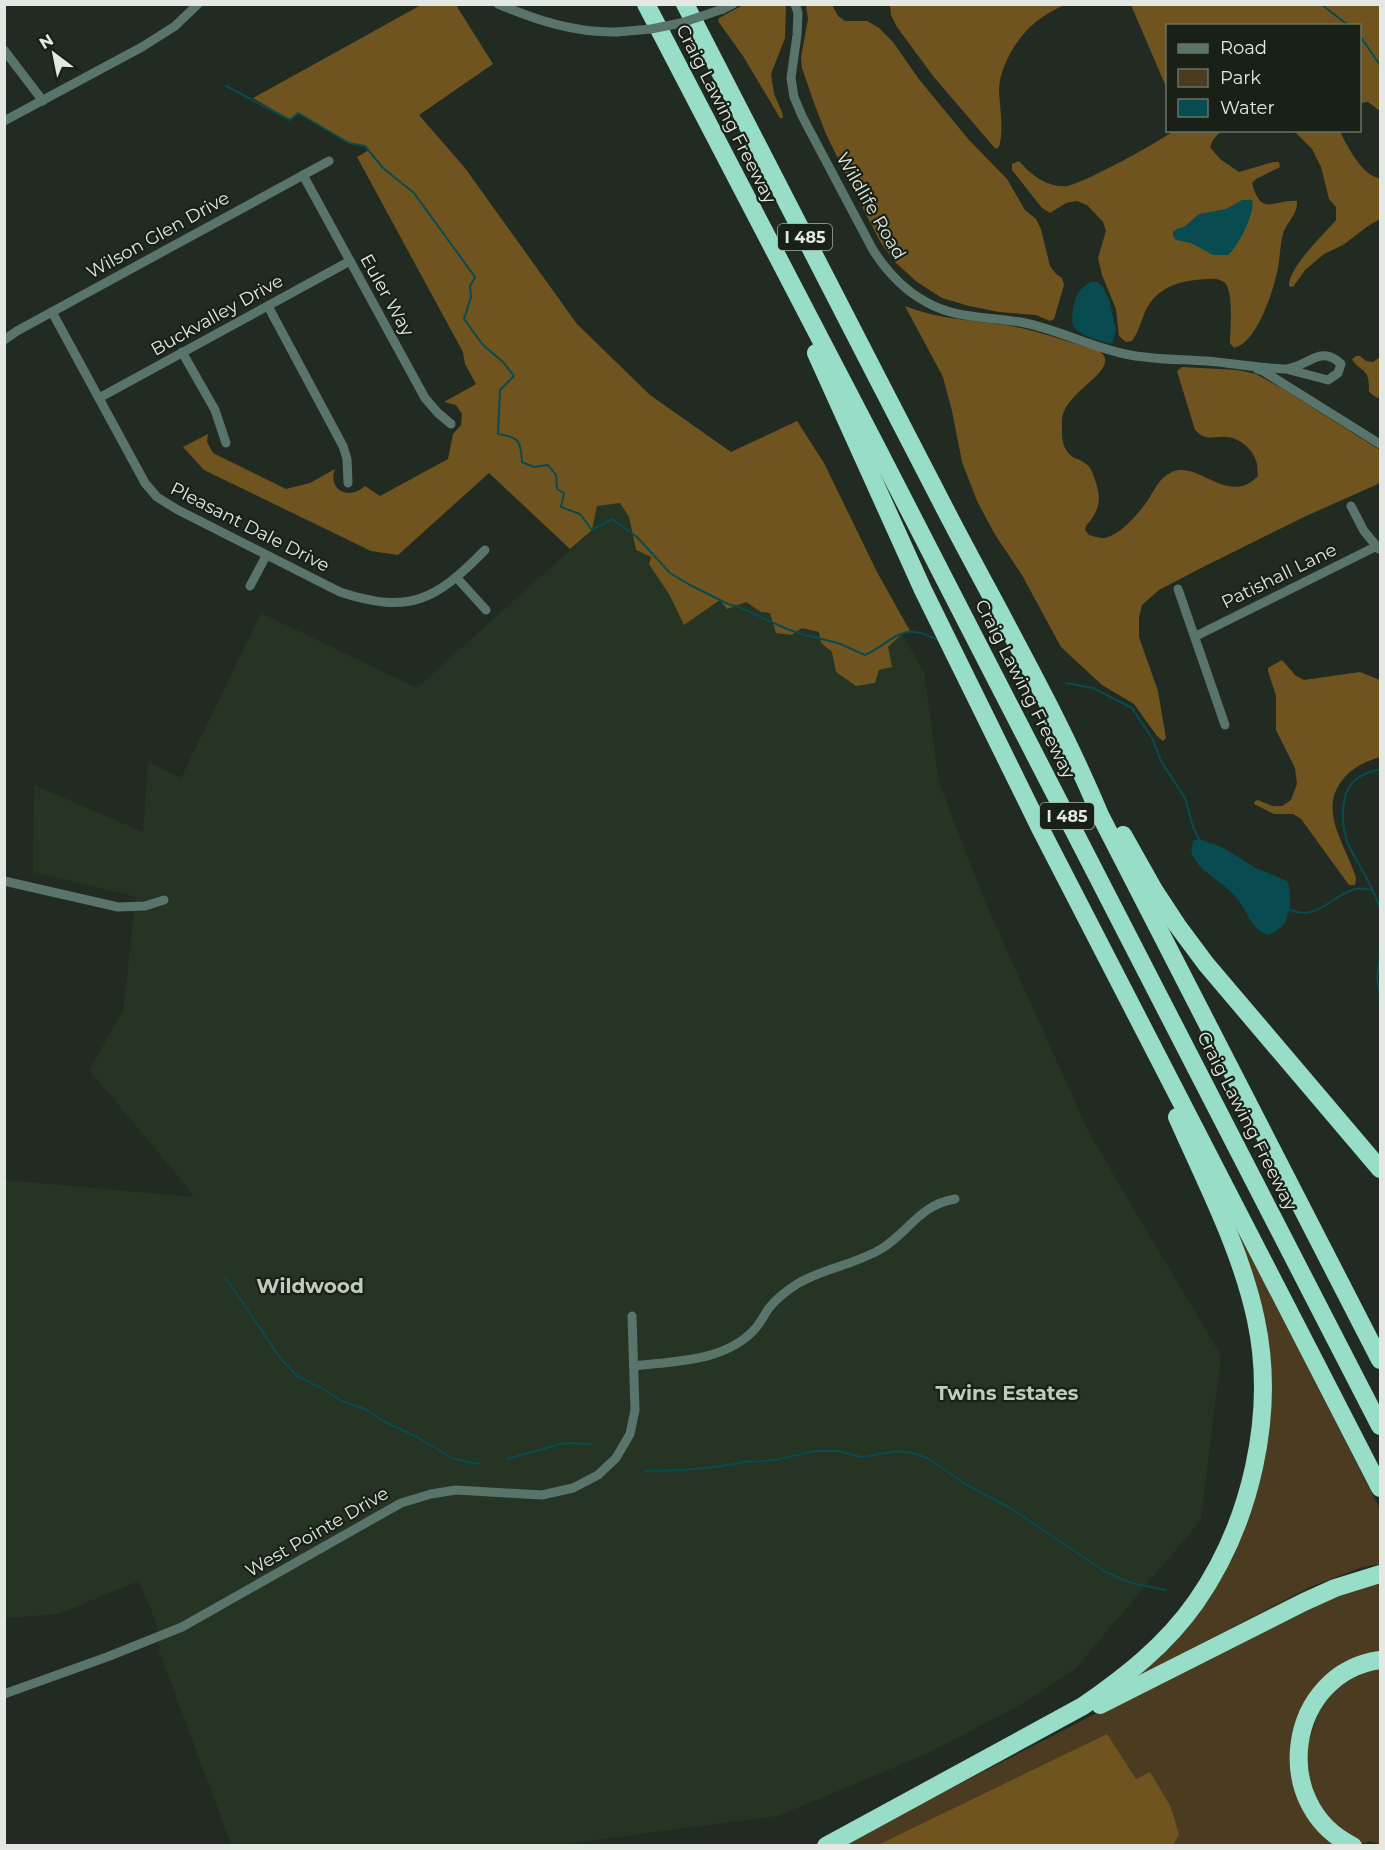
<svg xmlns="http://www.w3.org/2000/svg" width="1385" height="1850" viewBox="0 0 1385 1850" font-family="Montserrat,sans-serif">
	<style>
		.built { fill: #263424 }
		.green { fill: #4b3b21 }
		.forest { fill: #6f5420 }
		.water { fill: #084b50 }
		.lines { fill: none; stroke-linecap: round; stroke-linejoin: round }
		.stream { stroke: #084b50; stroke-width: 2 }
		.minor { stroke: #59746a; stroke-width: 9 }
		.motorway { stroke: #98ddc7; stroke-width: 18 }
		.minor-bridge { stroke: #59746a; stroke-width: 9 }
		.labels { text-anchor: middle; dominant-baseline: central; stroke-width: 4.5; stroke-linejoin: round; paint-order: stroke }
		.shield { fill: #192117; stroke: #a6ada5; stroke-width: 1.5 }
		.shield-label { font-size: 16px; font-weight: bold; fill: #e3e9e2 }
		.street-label { font-size: 18px; fill: #e3e9e2; stroke: #192117 }
		.neighbourhood-label { font-size: 20px; font-weight: bold; fill: #bfcbbd; stroke: #192117 }
	</style>
	<rect width="100%" height="100%" fill="#222b21"/>
	<path class="built" d="M620,503l9,14 7,33 15,7 33,68 36,-25 26,2 15,10 9,1 21,22 11,-7 17,4 2,11 11,9 4,20 43,-2 9,-23 14,-13 22,38 15,110 44,115 106,236 132,223 -20,164 -126,149 -60,39 -91,47 -146,61 -228,30h-318l-73,-195 -3,-29 -17,-41 -81,33 -53,4v-438l189,17 -16,-21 -89,-106 34,-59 13,-114 -103,-25 1,-87 109,47 5,-70 33,16 80,-165 156,75 175,-158 5,-25z"/>
	<g class="green">
		<path d="M1237,1229l143,280v55l-20,4 -50,19 -170,88 -2,-5 91,-113 37,-136 -32,-190z"/>
		<path d="M1380,1581v73l-48,21 -38,95 51,75 -502,1 10,-7 420,-217 77,-30z"/>
		<path d="M1380,1663v181l-11,-3 -3,2h-6l-19,-11 -25,-28 -14,-42 21,-64 48,-33z"/>
	</g>
	<g class="forest">
		<path d="M421,5h35l37,59 -74,51 46,53 112,156 73,71 81,57 66,-31 27,42 53,109 33,59 -8,3 -14,13 4,20 -13,3 -4,13 -19,3 -20,-14 -4,-20 -11,-9 -2,-11 -17,-4 -11,7 -15,-2 -6,-20 -9,-1 -15,-10 -19,7 -7,-9 -36,25 -15,-31 -20,-30 2,-7 -15,-7 -7,-33 -9,-14 -23,3 -5,24 -22,19 -81,-76 -91,82 -27,-4 -167,-81 -21,-23 25,-13 -1,8 6,11 73,36 24,-6 25,-14c-8,21 14,32 30,17l15,10 68,-37 5,-25 8,-9 1,-11 -6,-9 -12,-3 32,-18 -11,-20 -2,-12 -106,-195 12,-7 -4,-4 -16,-3 -51,-30 -8,7 -37,-22z"/>
		<path d="M743,5h43l-1,33 -14,36 3,20 8,18 1,6h-3l-37,-62 -25,-35 1,-3z"/>
		<path d="M806,5h26l6,11 7,5h22l12,7 14,14 25,36 51,62 38,39 18,31 11,9 5,10 9,37 6,8 6,4 2,7 -10,34 -4,2 -14,-6 -37,-3 -30,-6 -27,-8 -25,-16 -22,-20 -14,-19 -22,-42 -33,-67 -12,-31 -12,-35 -1,-11 7,-38z"/>
		<path d="M890,5h174c-12,6 -25,13 -35,23 -15,15 -30,41 -30,63 1,19 5,38 0,56l-3,2 -3,-3 -60,-70 -36,-49 -6,-12z"/>
		<path d="M1131,5h249v106l-12,-9 -8,1v-77h-192l-1,63z"/>
		<path d="M1174,130l47,1 -8,9 -3,7 10,12 19,13 34,-10h6l1,5 -24,12 -4,4c9,35 23,16 45,18 1,12 -8,19 -13,30 -4,11 -4,29 -7,42 -5,20 -20,70 -43,75l-4,-5c0,-13 4,-50 -5,-60 -4,-4 -11,-5 -17,-4 -23,1 -44,5 -58,24 -8,11 -9,26 -18,38l-6,1 -7,-6 -3,-27 -14,-34 -4,-17 8,-27 -3,-9 -16,-17 -10,-4 -11,2 -16,10 -8,-5 -30,-38v-6l7,-3c12,14 29,27 48,25 13,-1 97,-46 107,-56z"/>
		<path d="M1294,131h46c6,14 24,47 40,47v41l-12,7 -25,19 -19,9 -19,16 -12,17 -4,-1c-1,-18 35,-52 47,-66v-13l-7,-8 -8,-32 -9,-18z"/>
		<path d="M905,306c32,13 66,14 100,19 32,5 63,17 94,26 4,3 7,6 6,11 -1,15 -42,34 -43,58 0,9 -1,20 3,28 6,12 13,9 21,16 5,3 7,10 9,16 7,19 5,30 -9,46l-1,4 4,5c4,1 10,3 14,3 16,-1 36,-25 45,-38 7,-11 11,-22 24,-28 26,-12 57,35 86,4 -1,-5 0,-11 -2,-15 -3,-12 -17,-23 -29,-24 -14,-2 -19,6 -32,-7l-18,-59 5,-4 56,3 18,4 27,15 97,61v33l-74,33 -105,52 -42,22 -17,15 -3,12v20l19,54 8,47 -3,3 -6,-5 -23,-32 -32,-19 -41,-38 -39,-72 -28,-42 -17,-32 -15,-39 -10,-51 -9,-34z"/>
		<path d="M1356,356h4l6,5 7,1 7,-5v40l-3,1 -8,-6c0,-6 0,-12 -2,-17 -4,-7 -11,-8 -15,-16z"/>
		<path d="M1282,660l14,16 8,4 56,-8 20,8v77c-17,5 -31,12 -41,28 -19,29 9,65 17,93l-1,7h-6l-48,-66 -8,-5h-19l-20,-10 1,-3 3,-1 14,6h10l9,-6 6,-16 -2,-16 -19,-38v-34l-8,-25v-3z"/>
		<path d="M1107,1734l29,45 14,-7 21,35 8,28 -6,10h-295z"/>
	</g>
	<g class="water">
		<path d="M1242,200h10c4,12 -14,47 -24,55h-15l-22,-12 -15,-3 -3,-4v-4l4,-3 7,-2 15,-13 27,-5z"/>
		<path d="M1091,282h6l5,4 7,13 7,31 -4,14c-13,-4 -29,-6 -39,-18 -2,-16 1,-36 18,-44z"/>
		<path d="M1199,839l23,8 32,20 33,14c5,10 4,32 -3,43 -4,5 -10,8 -16,11 -18,-6 -21,-26 -33,-39 -12,-14 -32,-22 -41,-38 -4,-6 -3,-12 0,-18z"/>
	</g>
	<g class="lines">
		<g class="stream">
			<path d="M1321,4l28,22"/>
			<path d="M1360,36l20,29"/>
			<path d="M226,86l64,34 8,-7 51,30 16,3 18,22 31,25 61,84 -5,9 1,11 -7,22 19,26 20,17 11,14 -14,14 -2,44c21,3 23,7 24,28l12,5 14,-2 8,10 1,14 7,4 -3,14 19,7 12,16 20,-11 25,18 33,36 20,12 38,19 11,3 48,22 18,6 33,8 27,12c16,-6 31,-25 49,-23 8,0 16,5 23,7"/>
			<path d="M1066,683l27,5 39,20 20,30 9,23 24,37 8,29 6,12"/>
			<path d="M1380,769c-8,2 -18,5 -25,11 -16,14 -14,48 -6,66 6,13 14,24 20,37 4,8 8,17 11,25"/>
			<path d="M1286,908c30,15 41,-9 66,-18 6,-3 14,-1 20,0"/>
			<path d="M1380,955l-3,23 3,18"/>
			<path d="M226,1278l54,80 17,18 24,12 23,14 21,7 18,12 32,15 39,23 25,5"/>
			<path d="M507,1459l57,-16 28,1"/>
			<path d="M644,1471c36,0 70,-2 105,-10l2,1 24,-2 40,-9h22l25,6 36,-6 19,3 12,5 36,25 47,25 92,62 27,12 35,7"/>
		</g>
		<g class="minor">
			<path d="M498,4c38,16 77,29 119,28"/>
			<path d="M795,4l3,9 -1,22 -6,43 3,19 8,19 71,134c14,22 32,41 55,53 31,17 63,13 97,20 34,7 66,24 100,31 27,6 54,5 81,7 26,2 52,7 77,8 24,0 36,-26 58,-5l-3,9 -10,7 -42,-11"/>
			<path d="M723,9l10,-5"/>
			<path d="M4,50l39,51"/>
			<path d="M4,121l138,-74 33,-21 23,-22"/>
			<path d="M303,175l122,223 13,15 13,11"/>
			<path d="M268,306l75,140 4,13 1,24"/>
			<path d="M52,312l93,171 12,14 21,13 162,82c70,23 96,8 145,-42"/>
			<path d="M4,340l13,-9 312,-170"/>
			<path d="M182,352l33,58 11,33"/>
			<path d="M1257,369l6,2 117,73"/>
			<path d="M99,398l251,-137"/>
			<path d="M1351,506l13,25 15,18"/>
			<path d="M457,578l29,32"/>
			<path d="M250,586l16,-30"/>
			<path d="M1178,589l47,136"/>
			<path d="M1196,636l181,-90"/>
			<path d="M4,881l114,26 27,-1 19,-6"/>
			<path d="M634,1366c40,-5 90,-4 120,-36 6,-6 10,-15 15,-22 8,-10 17,-17 28,-24 27,-16 57,-19 84,-35 28,-17 38,-44 74,-50"/>
			<path d="M4,1694l103,-37 75,-30 219,-124 30,-9 25,-4 86,5 31,-7 25,-13 18,-17 14,-24 5,-24 -3,-94"/>
		</g>
		<g class="motorway">
			<path d="M646,4l229,440 505,982"/>
			<path d="M685,4c87,169 173,337 260,505 53,102 111,201 155,306l280,545"/>
			<path d="M816,353l107,237 62,126 55,112 340,660"/>
			<path d="M1123,835l31,55 23,35 29,39 174,205"/>
			<path d="M1100,1705l204,-103 31,-14 45,-14"/>
			<path d="M826,1846l257,-140c42,-29 83,-61 113,-104 55,-79 80,-188 60,-282 -15,-71 -50,-137 -79,-203"/>
			<path d="M1353,1846c-85,-41 -66,-173 27,-186"/>
		</g>
		<path class="minor-bridge" d="M617,32l34,-3 30,-6 42,-14"/>
	</g>
	<g class="labels">
		<g class="shield">
			<rect x="778" y="224" width="54" height="26" rx="4.5"/>
			<rect x="1040" y="803" width="54" height="26" rx="4.5"/>
		</g>
		<g class="shield-label">
			<text x="805" y="237">I 485</text>
			<text x="1067" y="816">I 485</text>
		</g>
		<g class="street-label">
			<text transform="translate(726 114) rotate(63)">Craig Lawing Freeway</text>
			<text transform="translate(871 206) rotate(60)">Wildlife Road</text>
			<text transform="translate(158 235) rotate(-29)">Wilson Glen Drive</text>
			<text transform="translate(387 295) rotate(61)">Euler Way</text>
			<text transform="translate(217 315) rotate(-29)">Buckvalley Drive</text>
			<text transform="translate(250 527) rotate(27)">Pleasant Dale Drive</text>
			<text transform="translate(1279 576) rotate(-26)">Patishall Lane</text>
			<text transform="translate(1025 689) rotate(63)">Craig Lawing Freeway</text>
			<text transform="translate(1247 1121) rotate(63)">Craig Lawing Freeway</text>
			<text transform="translate(317 1532) rotate(-30)">West Pointe Drive</text>
		</g>
		<g class="neighbourhood-label">
			<text x="310" y="1286">Wildwood</text>
			<text x="1007" y="1393">Twins Estates</text>
		</g>
	</g>
	<rect width="1385" height="1850" fill="none" stroke="#e3e9e2" stroke-width="12"/>
	<rect x="1166" y="24" width="195" height="108" fill="#192117" stroke="#6a7168" stroke-width="1.5"/>
	<rect x="1178" y="44" width="30" height="9" fill="#59746a" stroke="#6a7168" stroke-width="1.5"/>
	<text x="1220" y="54" font-size="18" fill="#e3e9e2">Road</text>
	<rect x="1178" y="69" width="30" height="18" fill="#4b3b21" stroke="#6a7168" stroke-width="1.5"/>
	<text x="1220" y="84" font-size="18" fill="#e3e9e2">Park</text>
	<rect x="1178" y="99" width="30" height="18" fill="#084b50" stroke="#6a7168" stroke-width="1.5"/>
	<text x="1220" y="114" font-size="18" fill="#e3e9e2">Water</text>
	<g transform="translate(54 54) rotate(328)" stroke="#192117" stroke-width="4.5" paint-order="stroke">
	<path d="M0-4.5L10 22L0 15L-10 22Z" fill="#e3e9e2"/>
	<text y="-9" font-size="16" font-weight="bold" text-anchor="middle" fill="#e3e9e2">N</text>
	</g>
</svg>
